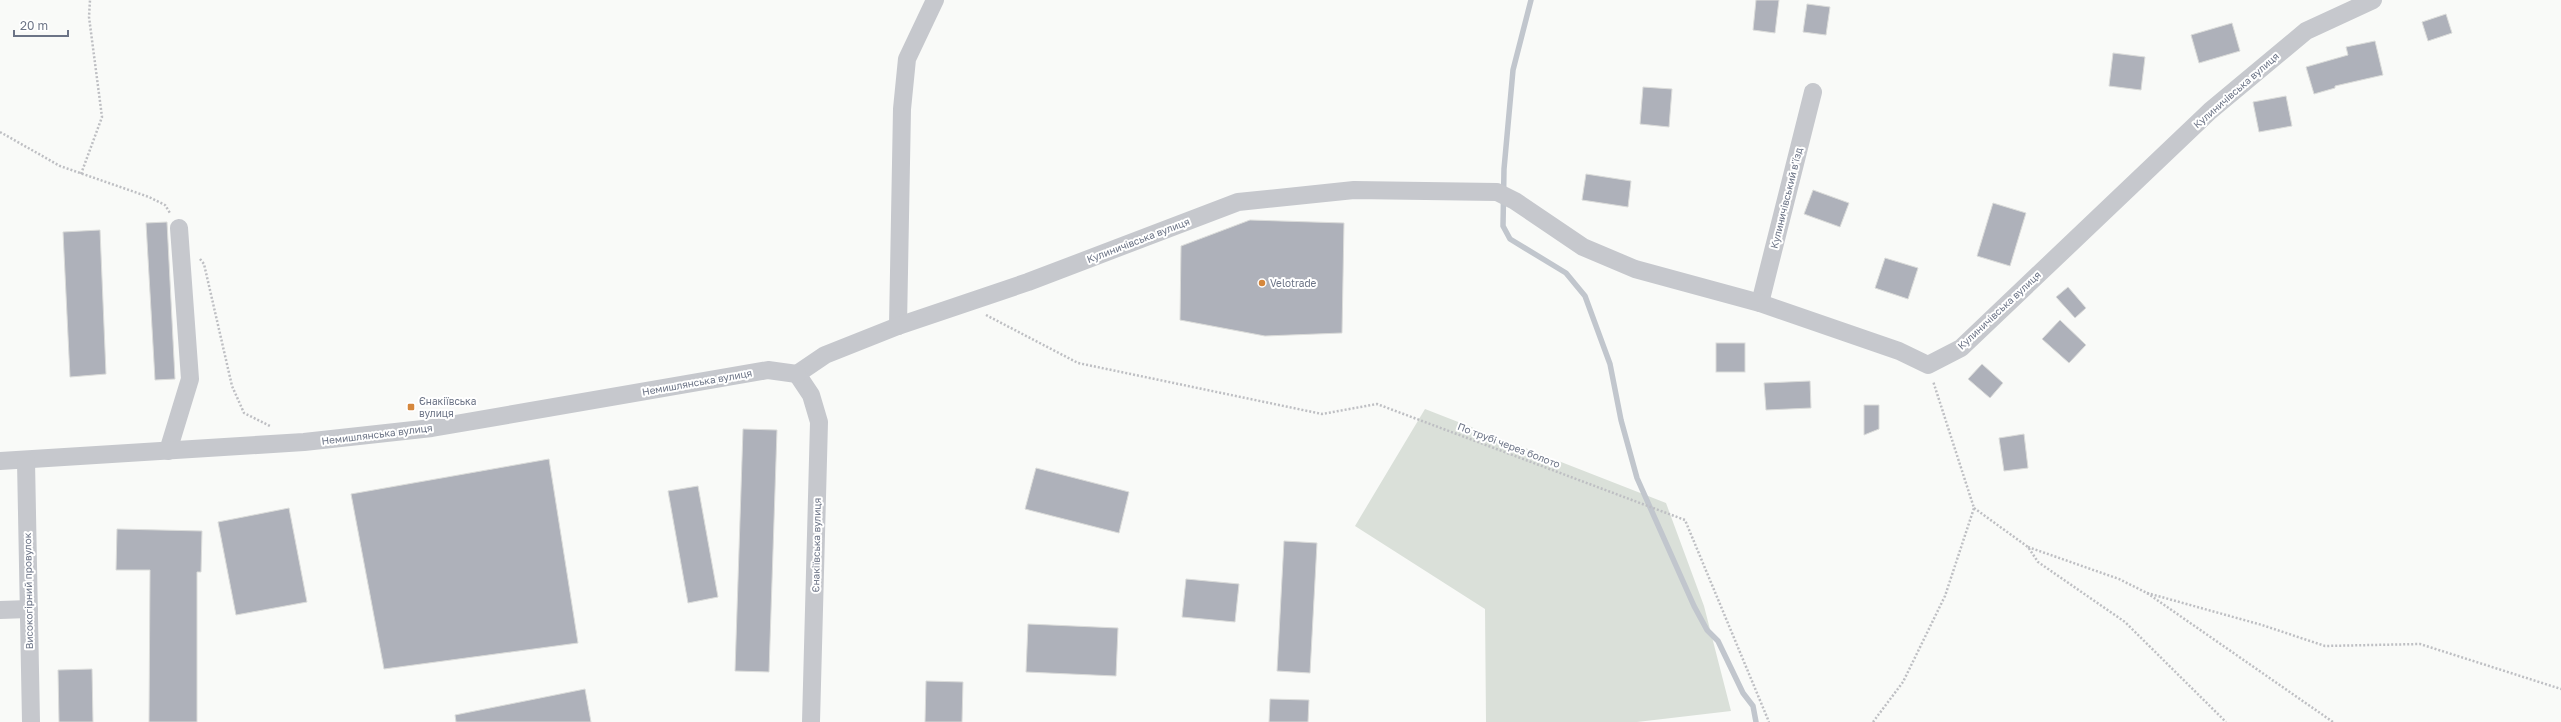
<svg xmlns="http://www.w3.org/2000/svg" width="2561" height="722" viewBox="0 0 2561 722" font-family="'Golos Text',sans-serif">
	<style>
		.green { fill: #dae0d9 }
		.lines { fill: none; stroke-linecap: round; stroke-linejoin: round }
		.stream { stroke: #c1c6cd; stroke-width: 5.5 }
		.building { fill: #aeb1ba; stroke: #dbdcda }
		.path { stroke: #bebfc3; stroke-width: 2.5; stroke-dasharray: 2 2; stroke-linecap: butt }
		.minor { stroke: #c6c8cd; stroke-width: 18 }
		.poi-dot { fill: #d5873c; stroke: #fff; stroke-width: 1.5 }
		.labels { text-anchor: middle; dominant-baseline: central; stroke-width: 4; stroke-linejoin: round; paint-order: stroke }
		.street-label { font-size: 10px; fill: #6c7486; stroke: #fff }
		.poi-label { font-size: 10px; fill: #6c7486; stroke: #fff; text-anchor: start }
	</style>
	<rect width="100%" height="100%" fill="#f9faf8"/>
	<path class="green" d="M1425,409l241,94 38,103 27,105 -94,11h-151l-1,-113 -130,-83z"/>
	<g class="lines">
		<path class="stream" d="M1531,0l-18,70 -9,99 -1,57 7,13 56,34 19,23 25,68 11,56 16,58 57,128 13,24 11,11 25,52 10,13 3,16"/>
	</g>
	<g class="building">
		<path d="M1756,0h23l-4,33 -22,-3z"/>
		<path d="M1807,4l23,3 -4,28 -23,-3z"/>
		<path d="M2446,14l6,19 -24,8 -6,-19z"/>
		<path d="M2232,23l8,28 -41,12 -8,-28z"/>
		<path d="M2375,41l8,34 -48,11v2l-21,6 -8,-27 42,-12 -2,-8z"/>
		<path d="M2113,53l32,4 -4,33 -32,-4z"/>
		<path d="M1643,87l29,2 -3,38 -29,-3z"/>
		<path d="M2286,96l6,30 -33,6 -6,-30z"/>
		<path d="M1586,174l45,7 -3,26 -46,-7z"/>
		<path d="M1813,190l36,13 -9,24 -36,-13z"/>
		<path d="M1993,203l33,10 -16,53 -33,-10z"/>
		<path d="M1250,220l94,3 -2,110 -77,3 -85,-16 1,-74z"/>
		<path d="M167,222l8,157 -20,1 -9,-157z"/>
		<path d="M100,230l6,144 -36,3 -7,-145z"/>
		<path d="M1885,258l33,10 -10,31 -33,-11z"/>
		<path d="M2068,287l18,21 -11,10 -19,-21z"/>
		<path d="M2060,320l26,25 -17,18 -27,-24z"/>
		<rect x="1716" y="343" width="29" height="29"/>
		<path d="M1982,364l21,19 -13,15 -22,-19z"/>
		<path d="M1810,381l1,27 -45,2 -2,-27z"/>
		<path d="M1864,405h15v24l-15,6z"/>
		<path d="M743,429l34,1 -8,242 -34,-1z"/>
		<path d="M2024,434l4,34 -24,3 -5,-33z"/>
		<path d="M549,459l29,184 -194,26 -33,-175z"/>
		<path d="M1036,468l93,24 -10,41 -94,-24z"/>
		<path d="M698,486l20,111 -30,6 -20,-112z"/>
		<path d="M289,508l18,94 -71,13 -18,-93z"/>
		<path d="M117,529l85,2 -1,41h-4v150h-48l1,-152h-34z"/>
		<path d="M1284,541l33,2 -7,130 -33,-2z"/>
		<path d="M1186,579l53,5 -4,38 -53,-5z"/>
		<path d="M1028,624l90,4 -2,48 -90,-4z"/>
		<path d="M92,669l1,53h-34l-1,-52z"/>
		<path d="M926,681l37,1 -1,40h-37z"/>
		<path d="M585,689l6,33h-135l-1,-7z"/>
		<path d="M1270,699l39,1 -1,22h-39z"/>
	</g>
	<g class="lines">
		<g class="path">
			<path d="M0,132l60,34 89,31 16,8 5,8"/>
			<path d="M81,174l21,-57 -13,-100 1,-17"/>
			<path d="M200,259l4,5 28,122 12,27 26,13"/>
			<path d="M986,315l92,48 244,51 55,-10 308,116 84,202"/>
			<path d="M1974,508l54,39 10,15 87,60 101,100"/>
			<path d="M2028,547l91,32 28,14 186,129"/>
			<path d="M2147,593l115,32 63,21 95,-2 141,45"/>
			<path d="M1873,722l30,-40 42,-86 29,-88 -41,-127"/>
		</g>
		<g class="minor">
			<path d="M1760,303l53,-211"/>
			<path d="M898,326l4,-217 5,-50 28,-59"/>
			<path d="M797,374l28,-19 73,-29 130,-44 210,-80 116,-12 143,2 18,9 68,46 52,22 125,34 139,48 29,14 33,-17 249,-237 96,-80 67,-31"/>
			<path d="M797,374l14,21 8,27 -8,300"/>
			<path d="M168,451l22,-72 -11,-151"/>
			<path d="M0,461l304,-19 128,-14 336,-58 29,4"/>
			<path d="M26,461l5,261"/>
			<path d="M0,610l29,-1"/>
		</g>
	</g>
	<g class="poi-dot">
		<circle cx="1262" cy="283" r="4"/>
		<rect x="407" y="403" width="8" height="8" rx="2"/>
	</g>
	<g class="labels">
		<g class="street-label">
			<text transform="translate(2236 90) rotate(-41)">Кулиничівська вулиця</text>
			<text transform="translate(1786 198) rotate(-76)">Кулиничівський в'їзд</text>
			<text transform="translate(1138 240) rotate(-21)">Кулиничівська вулиця</text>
			<text transform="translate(1999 310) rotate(-43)">Кулиничівська вулиця</text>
			<text transform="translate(697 382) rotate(-10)">Немишлянська вулиця</text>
			<text transform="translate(377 434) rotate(-7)">Немишлянська вулиця</text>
			<text transform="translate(1509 445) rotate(21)">По трубі через болото</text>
			<text transform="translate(816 545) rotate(-89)">Єнакіївська вулиця</text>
			<text transform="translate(28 591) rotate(-91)">Високогірний провулок</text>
		</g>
		<g class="poi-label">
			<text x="1270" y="283">Velotrade</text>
			<text x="419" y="401">Єнакіївська<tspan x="419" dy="12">вулиця</tspan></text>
		</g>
	</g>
	<path d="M14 30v6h54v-6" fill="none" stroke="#6c7486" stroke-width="2"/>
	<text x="20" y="30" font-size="12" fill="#6c7486" stroke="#ffffff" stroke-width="3" paint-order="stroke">20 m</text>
</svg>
